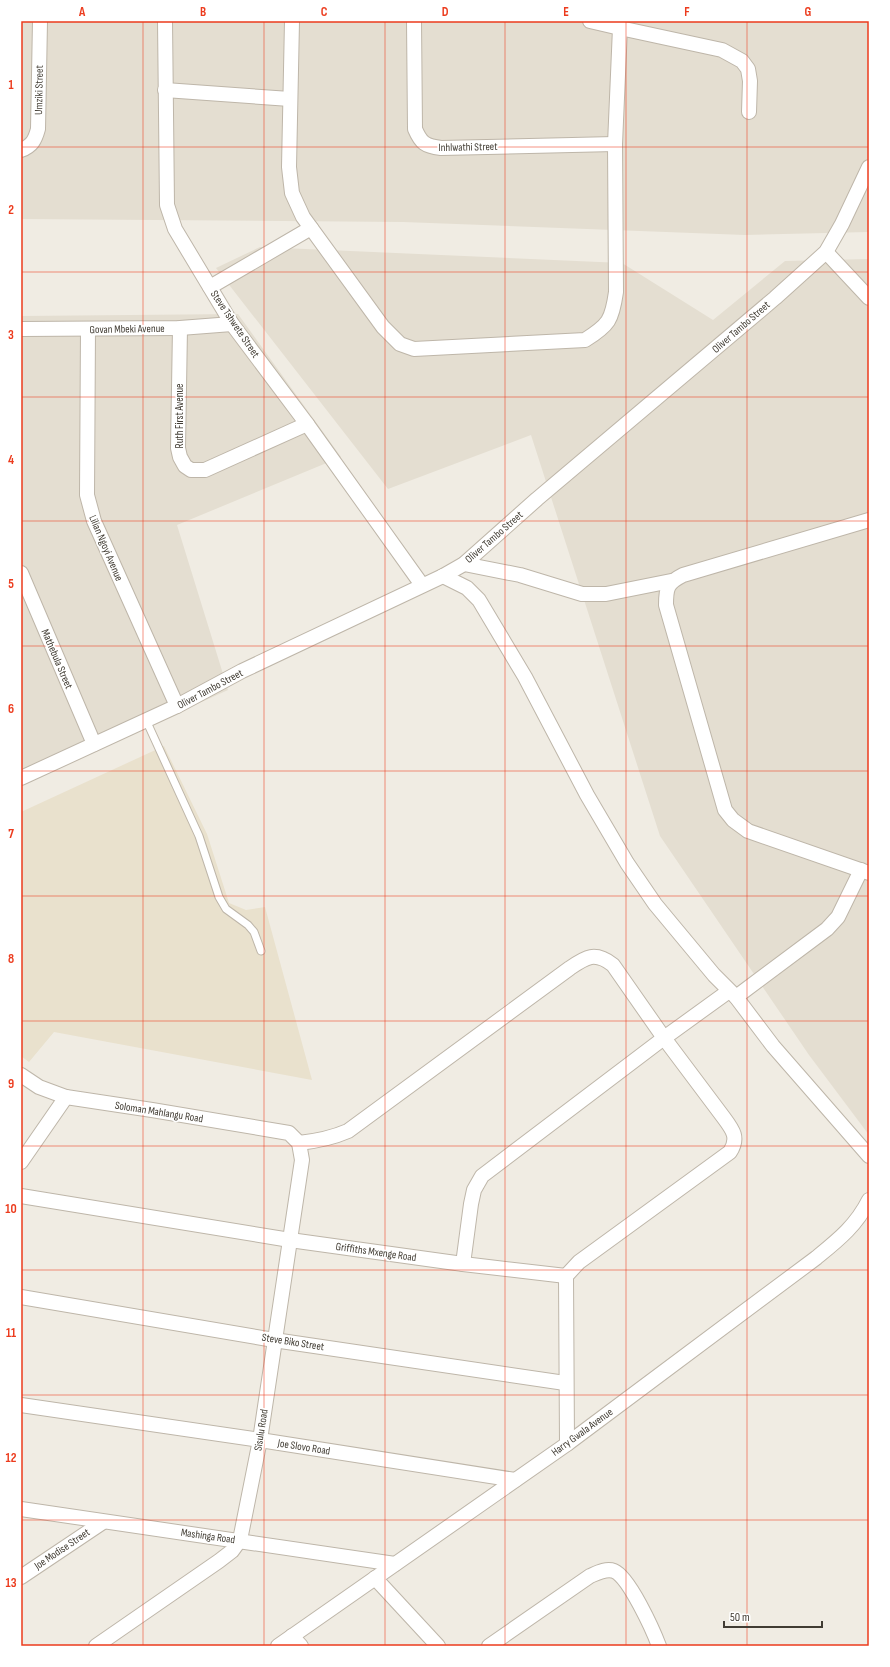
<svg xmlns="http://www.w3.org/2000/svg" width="890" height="1667" viewBox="0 0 890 1667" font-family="'Sofia Sans Condensed',sans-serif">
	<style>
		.residential { fill: #e4ded1 }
		.education { fill: #e9e1cd }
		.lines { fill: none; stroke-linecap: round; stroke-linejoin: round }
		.lane-casing { stroke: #beb6a9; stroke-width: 9 }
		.street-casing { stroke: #beb6a9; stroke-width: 16 }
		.lane { stroke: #fff; stroke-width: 7 }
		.street { stroke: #fff; stroke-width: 14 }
		.grid { fill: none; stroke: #ec3b1d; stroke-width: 1; stroke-opacity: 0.55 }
		.labels { text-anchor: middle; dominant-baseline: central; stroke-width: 3.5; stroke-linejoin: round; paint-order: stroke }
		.street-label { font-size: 11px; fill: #413c33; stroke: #fff }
		.neatline { fill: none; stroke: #ec3b1d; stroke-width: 1.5 }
		.grid-label { font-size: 13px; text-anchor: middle; font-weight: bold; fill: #ec3b1d }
	</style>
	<rect width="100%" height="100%" fill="#f0ece3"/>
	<g class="residential">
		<path d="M21,21h848v211l-124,3 -342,-13 -382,-3z"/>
		<path d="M260,247l362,16 91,57 72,-59 84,-2v876l-60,-80 -149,-219 -129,-401 -143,54 -172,-221z"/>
		<path d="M238,314l103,143 -164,68 51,165 -207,94v-468z"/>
	</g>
	<path class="education" d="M164,746l43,88 22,69 17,7 19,-3 47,173 -258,-48 -25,30 -8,-6v-244z"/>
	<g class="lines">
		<defs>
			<path id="lane" d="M146,720l53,116 20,61 7,12 22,16 6,7 7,19"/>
			<g id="street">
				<path d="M165,21l2,184 8,24 57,95 75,100 115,161"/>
				<path d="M292,21l-3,146 3,26 11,24 80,110 17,17 14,5 171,-9c24,-15 27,-20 31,-48l-1,-148 5,-116 -30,-7"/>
				<path d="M414,21l1,108c6,14 10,17 26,19l174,-4"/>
				<path d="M620,28l102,22 20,11 6,8 2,12 -1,31"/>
				<path d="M165,90l125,9"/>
				<path d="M21,150c11,-4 14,-10 17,-21l2,-108"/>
				<path d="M826,252l43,46"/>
				<path d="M210,287l101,-59"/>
				<path d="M180,328l-2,120 2,9 5,9 6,4h14l102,-46"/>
				<path d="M21,329l159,-1 52,-4"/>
				<path d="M88,329l-1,166 7,26 83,185"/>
				<path d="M869,520l-186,55c-16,8 -17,13 -17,30l59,205 8,10 15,11 121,42"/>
				<path d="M464,564l56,11 62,19h24l65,-13"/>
				<path d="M21,573l73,171"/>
				<path d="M443,576l24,12 12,12 46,77 62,118 40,68 28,41 59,71 22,22 37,49 96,110"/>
				<path d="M21,778l156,-72 65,-35 201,-95 21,-12 73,-65 238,-201 51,-46 16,-28 27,-57"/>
				<path d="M736,997l91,-68 11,-12 23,-47"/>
				<path d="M21,1075l18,12 27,10 86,13 137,23 10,10 3,17 -42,280 -20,100 -8,11 -13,10 -123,85"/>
				<path d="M299,1143c18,-2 33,-5 49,-12l222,-163c16,-11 25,-17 43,-3l51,73 60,80c9,12 15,20 6,34l-151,110 -13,14"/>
				<path d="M21,1162l45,-65"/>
				<path d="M21,1196l269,44 173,24 103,12"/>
				<path d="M463,1264l8,-60 3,-14 8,-14 182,-138 65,-47"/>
				<path d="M566,1276l1,168"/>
				<path d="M21,1297l253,43 291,43"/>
				<path d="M21,1405l239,35 255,40"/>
				<path d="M21,1509l374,55"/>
				<path d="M21,1577l82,-55"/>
				<path d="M375,1578l63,68"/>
				<path d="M292,1636l9,10"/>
				<path d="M278,1646l289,-202 249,-186c22,-18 40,-32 53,-58"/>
				<path d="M489,1646l101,-70c7,-3 16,-8 24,-5 15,6 39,59 45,75"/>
			</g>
		</defs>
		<use href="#lane" class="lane-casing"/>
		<use href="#street" class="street-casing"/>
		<use href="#lane" class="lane"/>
		<use href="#street" class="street"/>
	</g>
	<path class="grid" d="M143,21v1625M264,21v1625M385,21v1625M505,21v1625M626,21v1625M747,21v1625M21,147h848M21,272h848M21,397h848M21,521h848M21,646h848M21,771h848M21,896h848M21,1021h848M21,1146h848M21,1270h848M21,1395h848M21,1520h848"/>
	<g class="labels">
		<g class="street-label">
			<text transform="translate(39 90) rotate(-89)">Umziki Street</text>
			<text transform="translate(468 147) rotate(-1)">Inhlwathi Street</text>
			<text transform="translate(235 324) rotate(56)">Steve Tshwete Street</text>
			<text transform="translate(741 327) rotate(-41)">Oliver Tambo Street</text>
			<text transform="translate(127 329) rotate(-1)">Govan Mbeki Avenue</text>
			<text transform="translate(179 416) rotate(-90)">Ruth First Avenue</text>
			<text transform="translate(494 537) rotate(-41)">Oliver Tambo Street</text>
			<text transform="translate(106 548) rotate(67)">Lilian Ngoyi Avenue</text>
			<text transform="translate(57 659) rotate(67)">Mathebula Street</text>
			<text transform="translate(210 689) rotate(-28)">Oliver Tambo Street</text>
			<text transform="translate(159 1112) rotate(9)">Soloman Mahlangu Road</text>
			<text transform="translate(376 1252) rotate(8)">Griffiths Mxenge Road</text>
			<text transform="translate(293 1342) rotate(9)">Steve Biko Street</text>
			<text transform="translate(261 1430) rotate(-81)">Sisulu Road</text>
			<text transform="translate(582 1432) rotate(-36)">Harry Gwala Avenue</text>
			<text transform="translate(304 1447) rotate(9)">Joe Slovo Road</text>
			<text transform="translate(208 1536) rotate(8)">Mashinga Road</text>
			<text transform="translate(62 1549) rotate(-34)">Joe Modise Street</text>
		</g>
	</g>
	<rect width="890" height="1667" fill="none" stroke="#ffffff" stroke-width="44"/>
	<path d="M724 1621v6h98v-6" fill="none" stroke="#413c33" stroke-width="2"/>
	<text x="730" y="1621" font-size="12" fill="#413c33" stroke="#ffffff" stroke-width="3" paint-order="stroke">50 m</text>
	<rect x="22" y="22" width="846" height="1623" class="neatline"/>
	<g class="grid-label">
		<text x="82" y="16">A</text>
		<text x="203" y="16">B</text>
		<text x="324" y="16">C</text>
		<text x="445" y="16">D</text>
		<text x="566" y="16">E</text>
		<text x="687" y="16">F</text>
		<text x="808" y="16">G</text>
		<text x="11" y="89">1</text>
		<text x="11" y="214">2</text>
		<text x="11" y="339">3</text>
		<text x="11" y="464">4</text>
		<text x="11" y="588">5</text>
		<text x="11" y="713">6</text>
		<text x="11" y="838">7</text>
		<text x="11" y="963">8</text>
		<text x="11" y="1088">9</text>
		<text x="11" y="1213">10</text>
		<text x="11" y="1337">11</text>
		<text x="11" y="1462">12</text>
		<text x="11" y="1587">13</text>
	</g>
</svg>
